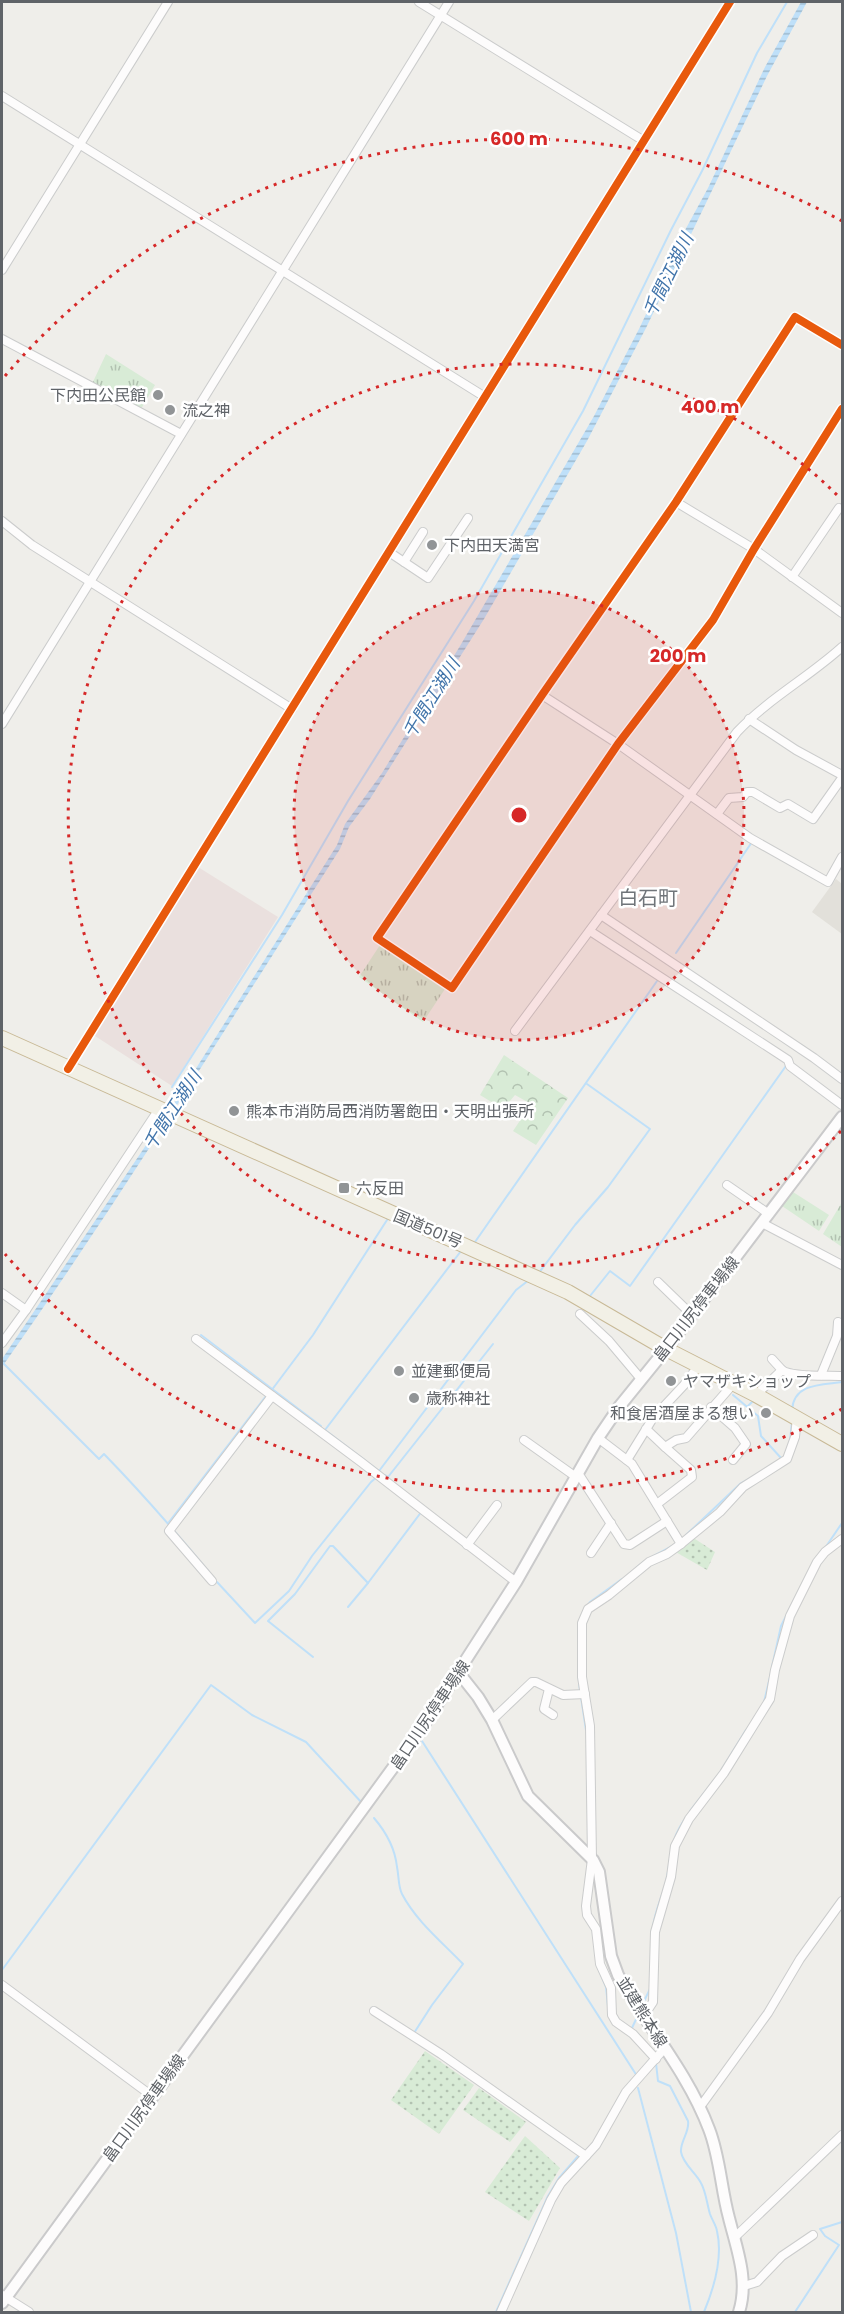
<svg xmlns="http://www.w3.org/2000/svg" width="844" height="2314" viewBox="0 0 844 2314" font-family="Poppins,'Noto Sans JP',sans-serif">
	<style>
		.education { fill: #e2e0da }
		.medical { fill: #eae0de }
		.grass { fill: url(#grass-dots) }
		.forest { fill: url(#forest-crowns) }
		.park { fill: url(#park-tufts) }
		.water { fill: url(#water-rules) }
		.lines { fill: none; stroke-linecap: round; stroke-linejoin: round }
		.stream { stroke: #bfe0f9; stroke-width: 2 }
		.minor-casing { stroke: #cbcccc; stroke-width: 10 }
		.secondary-casing { stroke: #cacacb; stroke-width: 14 }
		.trunk-casing { stroke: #c8b996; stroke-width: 16 }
		.minor { stroke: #fdfcfc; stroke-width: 8 }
		.secondary { stroke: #fdfcfc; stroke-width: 10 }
		.trunk { stroke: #f2f0e6; stroke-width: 14 }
		.cycleway-casing { stroke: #fff; stroke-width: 11 }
		.cycleway { stroke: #e8590c; stroke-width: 8 }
		.ring { fill: none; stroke: #d62828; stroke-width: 3; stroke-dasharray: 3 6 }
		.poi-dot { fill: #919496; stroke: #fff; stroke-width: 2 }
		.labels { text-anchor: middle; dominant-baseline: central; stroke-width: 5; stroke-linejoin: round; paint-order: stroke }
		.poi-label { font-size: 16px; fill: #5f6368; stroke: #fff; text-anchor: start }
		.street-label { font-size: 16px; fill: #5f6368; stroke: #fff }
		.water-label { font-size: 18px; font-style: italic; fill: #4174aa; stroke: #fff }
		.quarter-label { font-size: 20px; fill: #70757a; stroke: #fff }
		.centre { fill: #d62828; stroke: #fff; stroke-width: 3 }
		.ring-label { font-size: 18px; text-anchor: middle; font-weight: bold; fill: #d62828; stroke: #fff; stroke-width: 5; stroke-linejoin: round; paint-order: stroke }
	</style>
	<defs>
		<pattern id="grass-dots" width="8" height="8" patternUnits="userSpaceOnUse" patternTransform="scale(1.5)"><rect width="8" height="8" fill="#d8ebd6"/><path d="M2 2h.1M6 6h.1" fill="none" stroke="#b2c2b1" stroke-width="1.8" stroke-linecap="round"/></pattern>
		<pattern id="forest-crowns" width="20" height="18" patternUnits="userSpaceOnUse" patternTransform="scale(1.5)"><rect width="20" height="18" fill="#d8ebd6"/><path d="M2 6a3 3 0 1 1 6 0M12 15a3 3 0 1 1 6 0" fill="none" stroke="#b2c2b1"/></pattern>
		<pattern id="park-tufts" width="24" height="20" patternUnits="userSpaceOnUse" patternTransform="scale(1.5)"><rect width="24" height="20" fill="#d8ebd6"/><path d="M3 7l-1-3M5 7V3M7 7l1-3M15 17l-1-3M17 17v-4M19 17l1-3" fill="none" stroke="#b2c2b1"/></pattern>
		<pattern id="water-rules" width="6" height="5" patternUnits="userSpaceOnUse" patternTransform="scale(1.5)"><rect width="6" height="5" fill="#bfe0f9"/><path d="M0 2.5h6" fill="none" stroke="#9eb9cd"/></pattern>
	</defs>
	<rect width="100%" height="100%" fill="#efeeea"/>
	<path class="education" d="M836,879l6,5v50l-30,-22z"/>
	<path class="medical" d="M198,867l80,50 -106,169 -80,-52z"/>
	<g class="grass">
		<path d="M692,1537l23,15 -8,18 -33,-19z"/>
		<path d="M425,2051l49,34 -35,49 -48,-34z"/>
		<path d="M479,2088l47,34 -16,20 -47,-32z"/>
		<path d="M525,2136l35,32 -31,53 -44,-29z"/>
	</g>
	<path class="forest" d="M504,1055l64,43 -32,47 -23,-14 18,-27 -16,-9 -12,14 -23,-14z"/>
	<g class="park">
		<path d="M106,354l49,31 -14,24 -49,-25z"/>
		<path d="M380,945l65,44 -22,33 -64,-45z"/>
		<path d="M793,1192l36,23 -10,16 -37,-25z"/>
		<path d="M842,1202v45l-19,-13z"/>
	</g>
	<path class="water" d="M801,2h6l-40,74 -121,252 -59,113 -103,178 -114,180 -21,28 -9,22c-111,174 -219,349 -338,518v-8l169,-251 166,-263 8,-21 37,-51 78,-127 134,-230 46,-89 44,-95 24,-44 57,-121z"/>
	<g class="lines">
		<g class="stream">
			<path d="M676,953l76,-111"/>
			<path d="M172,1087l110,-172 66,-114 126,-200 109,-190 88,-181 31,-59 55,-118 30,-51"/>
			<path d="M475,1242l182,-261"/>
			<path d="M538,1274l37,-49 33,-38 42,-58 -63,-45"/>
			<path d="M590,1296l20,-25 20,15 158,-223"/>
			<path d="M201,1335l120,91"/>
			<path d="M2,1362l97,97 5,-5c37,38 71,77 105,118"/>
			<path d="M271,1391l42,-56 74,-115"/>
			<path d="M733,1395l25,21 3,20 20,22"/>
			<path d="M747,1407l5,-5"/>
			<path d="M792,1410c2,-27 29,-25 50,-28"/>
			<path d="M790,1440l2,-18"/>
			<path d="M379,1471l-54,-41 136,-179"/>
			<path d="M379,1475l2,-2 -2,-2 137,-181 13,-10"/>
			<path d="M385,1475l3,2 105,-133"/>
			<path d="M169,1522l97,-126"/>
			<path d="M686,1535l54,-51 11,-6"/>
			<path d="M825,1548l17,-25"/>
			<path d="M632,1572c13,-14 29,-19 45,-29"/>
			<path d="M217,1582l38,41 34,-32 23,-35 59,-74 7,-6"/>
			<path d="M587,1606l3,-4 32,-23"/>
			<path d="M348,1607l20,-24"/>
			<path d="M578,1625v46l2,20"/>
			<path d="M313,1657l-45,-36 27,-27 35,-48h3l35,37 54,-72"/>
			<path d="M772,1667l9,-41 30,-59"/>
			<path d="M581,1697l5,33"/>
			<path d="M764,1702l7,-29"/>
			<path d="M422,1741l215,335"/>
			<path d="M690,1811l29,-37 27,-44"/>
			<path d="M374,1818c12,14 21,30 23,49 2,9 1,19 5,27 14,27 41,49 61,70l-31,41 -18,28"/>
			<path d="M653,1927c2,-16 9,-30 13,-45 6,-27 3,-42 21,-66"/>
			<path d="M651,1960v-22"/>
			<path d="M597,1965l9,22 2,19"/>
			<path d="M2,1970l209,-285 41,30 54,27 56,61"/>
			<path d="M642,2005l8,-16"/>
			<path d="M631,2030l8,-17"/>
			<path d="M656,2063l2,18 12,5 18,35c2,11 -8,20 -7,31 2,12 15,21 20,31 5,9 6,21 9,31 2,6 6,11 7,17 6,26 -3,57 -13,81"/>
			<path d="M638,2088l38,145 15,79"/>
			<path d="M496,2312l52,-116 11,-18 20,-23"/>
			<path d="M795,2312l44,-67 -14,-9 -5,-7 22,-7"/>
		</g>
		<defs>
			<g id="minor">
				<path d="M419,2l225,139"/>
				<path d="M2,96l483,301"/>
				<path d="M2,270l166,-268"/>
				<path d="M2,339l179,95"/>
				<path d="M842,345l-47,-28 -119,185 -134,193 -165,243 75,50 166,-244 95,-124 41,-71 88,-140"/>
				<path d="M676,502l78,47 88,64"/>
				<path d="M2,521l30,24 260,164"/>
				<path d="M389,552l15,10 19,-30"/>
				<path d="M404,562l24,16 40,-60"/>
				<path d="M792,577l47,-69"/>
				<path d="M542,695l76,49 132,94 78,44 14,-25"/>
				<path d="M749,719l47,31 46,25"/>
				<path d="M2,724l447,-722"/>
				<path d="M717,814l12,-16 14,-1 4,-5h6l27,16 8,-4 25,15 29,-41"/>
				<path d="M601,915l213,143 28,21"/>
				<path d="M590,931l198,129 2,6 52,39"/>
				<path d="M515,1031l222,-299c31,-33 72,-55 105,-85"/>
				<path d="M68,1069l662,-1067"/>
				<path d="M727,1185l42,29"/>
				<path d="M762,1223l80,42"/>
				<path d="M658,1282l34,33"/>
				<path d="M2,1293l24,17"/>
				<path d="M580,1314l29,27 32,38"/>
				<path d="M196,1339l165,123 155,120"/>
				<path d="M2,1343l24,-33 133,-201"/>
				<path d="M772,1359l10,11"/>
				<path d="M821,1375l16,-39 1,-14"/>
				<path d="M756,1395l26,-25c11,8 46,5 60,6"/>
				<path d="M711,1407l24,21 11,16 -13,16"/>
				<path d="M646,1429l19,18"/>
				<path d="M598,1438l34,26 49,80"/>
				<path d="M524,1440l52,37"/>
				<path d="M627,1460l26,-42 31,-33 15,-20"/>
				<path d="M578,1473l46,71 6,1 37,-24"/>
				<path d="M657,1504l35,-27 -1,-7 -26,-23 11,-7 10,-2 48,-55"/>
				<path d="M467,1545l30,-40"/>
				<path d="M591,1553l20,-30"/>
				<path d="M212,1581l-43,-50 103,-135"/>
				<path d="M549,1689l-5,20 9,6"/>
				<path d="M492,1720l40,-38h4l27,13 22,-1"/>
				<path d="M2,1985l150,111"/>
				<path d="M374,2011l67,43 145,102"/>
				<path d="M643,2017l10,-15 2,-70 16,-55 4,-31 14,-27 35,-46 46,-74 5,-29 15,-54 27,-54 8,-10 17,-13"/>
				<path d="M656,2059l-23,-25 -17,-12 -4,-7 -1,-27 -11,-24 -4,-35 -9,-14 -1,-9 6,-47 -2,-133 -8,-49v-54l6,-14 21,-14 40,-33 18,-8 14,-10 39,-32 23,-25 44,-28 8,-22 2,-20"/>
				<path d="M700,2107l68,-94 32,-54 42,-58"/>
				<path d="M734,2238l108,-103"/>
				<path d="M744,2286l13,-4 25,-26 31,-21"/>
				<path d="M2,2295l27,17"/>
				<path d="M501,2312l50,-112 10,-17 35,-38 30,-53 38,-43"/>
			</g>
			<g id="secondary">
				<path d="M459,1673l19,24 14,23 36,76 65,64 6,12 12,84 7,19c29,51 70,98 91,154 11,28 12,60 20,89 8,32 20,62 10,94"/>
				<path d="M2,2303l420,-575 94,-146 82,-144 21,-31 47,-58 176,-232"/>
			</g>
			<path id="trunk" d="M2,1038l566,254 98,57 90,46 86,49"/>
		</defs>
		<use href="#minor" class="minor-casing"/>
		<use href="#secondary" class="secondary-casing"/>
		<use href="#trunk" class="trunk-casing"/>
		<use href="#minor" class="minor"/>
		<use href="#secondary" class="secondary"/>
		<use href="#trunk" class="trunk"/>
		<defs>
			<g id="cycleway">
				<path d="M842,345l-47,-28 -119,185 -134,193 -165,243 75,50 166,-244 95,-124 41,-71 88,-140"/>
				<path d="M68,1069l662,-1067"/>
			</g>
		</defs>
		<use href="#cycleway" class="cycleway-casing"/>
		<use href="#cycleway" class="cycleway"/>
	</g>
	<circle cx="519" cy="815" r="225" fill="#d62828" fill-opacity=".12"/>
	<g class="ring">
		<circle cx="519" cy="815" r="225"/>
		<path d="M841 1131A451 451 0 1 1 841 499"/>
		<path d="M842 1409A676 676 0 0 1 5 1254M5 376A676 676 0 0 1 842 221"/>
	</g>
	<g class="poi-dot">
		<circle cx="158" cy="395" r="6"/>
		<circle cx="170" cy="410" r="6"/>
		<circle cx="432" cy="545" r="6"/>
		<circle cx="234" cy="1111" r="6"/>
		<rect x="338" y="1182" width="12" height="12" rx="3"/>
		<circle cx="399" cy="1371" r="6"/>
		<circle cx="671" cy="1381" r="6"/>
		<circle cx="414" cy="1398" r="6"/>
		<circle cx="766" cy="1413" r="6"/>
	</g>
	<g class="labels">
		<g class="poi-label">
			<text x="146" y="395" text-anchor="end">下内田公民館</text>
			<text x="182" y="410">流之神</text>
			<text x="444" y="545">下内田天満宮</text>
			<text x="246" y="1111">熊本市消防局西消防署飽田・天明出張所</text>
			<text x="356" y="1188">六反田</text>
			<text x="411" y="1371">並建郵便局</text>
			<text x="683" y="1381">ヤマザキショップ</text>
			<text x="426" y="1398">歳称神社</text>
			<text x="754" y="1413" text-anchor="end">和食居酒屋まる想い</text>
		</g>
		<g class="street-label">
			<text transform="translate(428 1229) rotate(23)">国道501号</text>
			<text transform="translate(696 1309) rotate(-52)">畠口川尻停車場線</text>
			<text transform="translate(430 1715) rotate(-56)">畠口川尻停車場線</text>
			<text transform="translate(642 2012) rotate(58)">並建熊本線</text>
			<text transform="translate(144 2108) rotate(-54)">畠口川尻停車場線</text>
		</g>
		<g class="water-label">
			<text transform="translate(668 275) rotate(-64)">千間江湖川</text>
			<text transform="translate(431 698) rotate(-58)">千間江湖川</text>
			<text transform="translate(172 1110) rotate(-57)">千間江湖川</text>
		</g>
		<g class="quarter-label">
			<text x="648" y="898">白石町</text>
		</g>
	</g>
	<circle cx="519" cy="815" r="9" class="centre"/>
	<g class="ring-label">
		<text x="519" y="145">600 m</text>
		<text x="710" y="413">400 m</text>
		<text x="678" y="662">200 m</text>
	</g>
	<rect width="844" height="2314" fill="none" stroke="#5f6368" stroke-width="6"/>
</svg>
